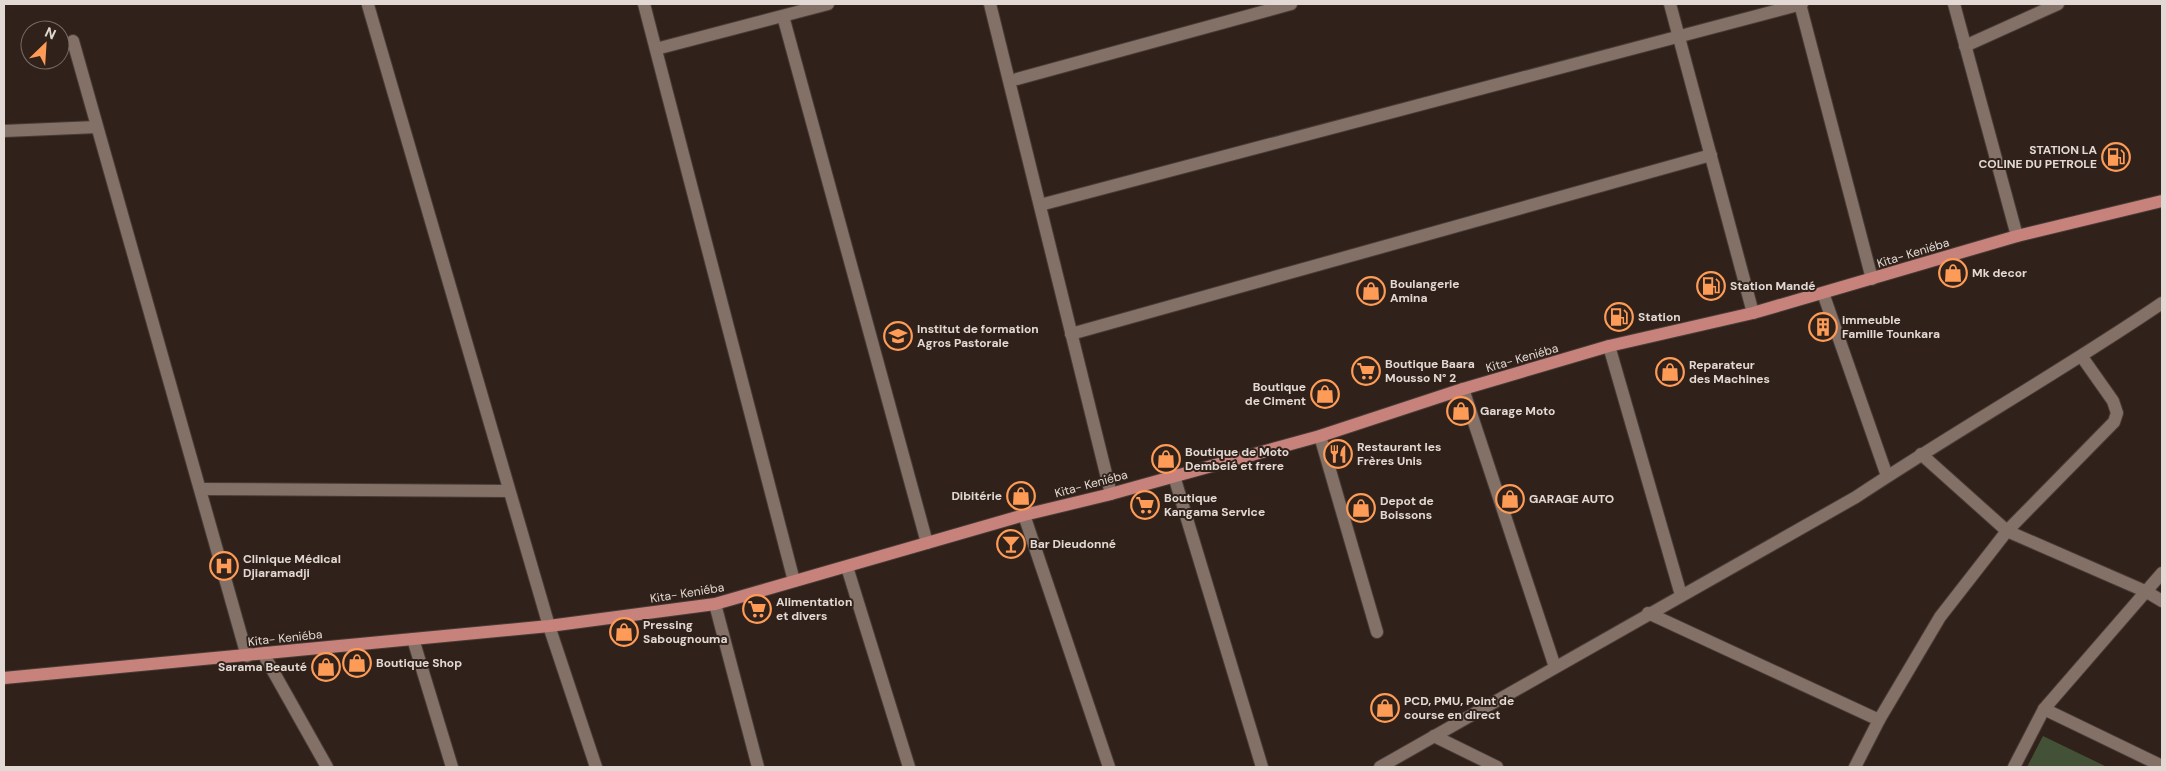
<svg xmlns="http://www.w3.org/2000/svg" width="2166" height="771" viewBox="0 0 2166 771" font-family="'DM Sans',sans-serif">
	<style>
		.green { fill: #435237 }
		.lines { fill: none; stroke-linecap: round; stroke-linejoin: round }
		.minor-casing { stroke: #493c37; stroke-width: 14 }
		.major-casing { stroke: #493c37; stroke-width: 14 }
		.minor { stroke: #837168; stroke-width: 12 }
		.major { stroke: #c7827b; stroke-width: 12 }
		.labels { text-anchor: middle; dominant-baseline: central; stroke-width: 4; stroke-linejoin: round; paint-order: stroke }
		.poi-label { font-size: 12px; font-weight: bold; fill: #e3d9d4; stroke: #30221a; text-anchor: start }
		.street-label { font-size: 12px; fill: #e3d9d4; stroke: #30221a }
	</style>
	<rect width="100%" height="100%" fill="#30221a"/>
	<path class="green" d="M2043,736l64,31h-80z"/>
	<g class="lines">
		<defs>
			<g id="minor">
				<path d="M644,4l150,577"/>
				<path d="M990,4l121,490"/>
				<path d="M1670,4l83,309"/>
				<path d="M1800,4l72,275"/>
				<path d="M1954,4l63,232"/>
				<path d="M368,5l181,621 47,141"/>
				<path d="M783,16l144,527"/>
				<path d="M73,41l174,615"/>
				<path d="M1965,46l93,-42"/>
				<path d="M656,49l172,-45"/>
				<path d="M1017,79l274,-75"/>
				<path d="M4,131l93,-4"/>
				<path d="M1040,205l762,-201"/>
				<path d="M1823,293l64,183"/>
				<path d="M1071,334l640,-179"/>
				<path d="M1609,346l72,249"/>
				<path d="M1463,389l92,278"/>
				<path d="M1320,436l57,196"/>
				<path d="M1921,454l86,77 140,61 15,9"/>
				<path d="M1174,476l88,291"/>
				<path d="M200,489l309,2"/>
				<path d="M1024,515l85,252"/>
				<path d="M847,567l62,200"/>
				<path d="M715,604l43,163"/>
				<path d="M1648,613l231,107"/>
				<path d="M413,639l39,128"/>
				<path d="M264,655l63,112"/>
				<path d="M2044,709l118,57"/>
				<path d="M1434,736l63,31"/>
				<path d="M1380,767l476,-270c101,-67 206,-126 306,-194"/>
				<path d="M1855,767l24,-47 61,-103 67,-86 107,-109 3,-9 -4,-12 -31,-44"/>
				<path d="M2014,767l30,-58 118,-136"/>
			</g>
			<path id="major" d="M4,678l545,-52 166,-22 309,-89 83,-20 213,-59 143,-47 146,-43 144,-33 264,-77 145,-35"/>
		</defs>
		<use href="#minor" class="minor-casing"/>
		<use href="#major" class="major-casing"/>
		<use href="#minor" class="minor"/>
		<use href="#major" class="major"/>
	</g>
	<defs>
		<symbol id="fuel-ring" viewBox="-11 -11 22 22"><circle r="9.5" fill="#30221a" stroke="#fe9c57" stroke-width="1.5"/><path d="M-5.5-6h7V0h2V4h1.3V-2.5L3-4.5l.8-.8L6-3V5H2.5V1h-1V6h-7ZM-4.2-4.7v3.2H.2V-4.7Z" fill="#fe9c57"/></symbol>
		<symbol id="shop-ring" viewBox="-11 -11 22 22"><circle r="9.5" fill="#30221a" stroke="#fe9c57" stroke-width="1.5"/><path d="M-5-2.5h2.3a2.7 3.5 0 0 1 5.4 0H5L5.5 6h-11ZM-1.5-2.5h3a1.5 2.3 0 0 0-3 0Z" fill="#fe9c57"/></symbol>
		<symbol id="building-ring" viewBox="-11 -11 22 22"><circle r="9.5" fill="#30221a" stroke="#fe9c57" stroke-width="1.5"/><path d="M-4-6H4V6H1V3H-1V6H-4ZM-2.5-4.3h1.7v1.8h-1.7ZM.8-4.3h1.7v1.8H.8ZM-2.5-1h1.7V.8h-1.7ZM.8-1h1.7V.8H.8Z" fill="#fe9c57"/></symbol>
		<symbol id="university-ring" viewBox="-11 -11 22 22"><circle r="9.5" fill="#30221a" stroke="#fe9c57" stroke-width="1.5"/><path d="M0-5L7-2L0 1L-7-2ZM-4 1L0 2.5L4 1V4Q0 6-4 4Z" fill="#fe9c57"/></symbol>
		<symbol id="supermarket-ring" viewBox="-11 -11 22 22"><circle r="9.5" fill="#30221a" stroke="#fe9c57" stroke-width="1.5"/><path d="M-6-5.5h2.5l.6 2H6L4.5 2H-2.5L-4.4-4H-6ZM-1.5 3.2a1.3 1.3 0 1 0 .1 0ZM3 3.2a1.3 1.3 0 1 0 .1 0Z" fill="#fe9c57"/></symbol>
		<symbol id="restaurant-ring" viewBox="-11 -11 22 22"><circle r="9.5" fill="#30221a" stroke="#fe9c57" stroke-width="1.5"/><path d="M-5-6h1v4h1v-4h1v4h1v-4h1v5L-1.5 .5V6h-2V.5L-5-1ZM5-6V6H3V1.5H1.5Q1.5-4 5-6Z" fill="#fe9c57"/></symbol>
		<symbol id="bar-ring" viewBox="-11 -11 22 22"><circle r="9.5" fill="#30221a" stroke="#fe9c57" stroke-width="1.5"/><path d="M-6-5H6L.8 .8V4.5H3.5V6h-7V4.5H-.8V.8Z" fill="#fe9c57"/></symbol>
		<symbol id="hospital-ring" viewBox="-11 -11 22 22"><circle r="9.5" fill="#30221a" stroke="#fe9c57" stroke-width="1.5"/><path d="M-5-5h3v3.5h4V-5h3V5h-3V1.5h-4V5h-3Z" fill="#fe9c57"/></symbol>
	</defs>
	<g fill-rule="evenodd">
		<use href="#fuel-ring" x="2100" y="141" width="32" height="32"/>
		<use href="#shop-ring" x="1937" y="257" width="32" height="32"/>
		<use href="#fuel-ring" x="1695" y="270" width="32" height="32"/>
		<use href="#shop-ring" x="1355" y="275" width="32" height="32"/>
		<use href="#fuel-ring" x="1603" y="301" width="32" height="32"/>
		<use href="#building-ring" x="1807" y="311" width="32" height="32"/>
		<use href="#university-ring" x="882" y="320" width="32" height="32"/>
		<use href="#supermarket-ring" x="1350" y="355" width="32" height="32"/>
		<use href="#shop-ring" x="1654" y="356" width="32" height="32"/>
		<use href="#shop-ring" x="1309" y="378" width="32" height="32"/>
		<use href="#shop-ring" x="1445" y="395" width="32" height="32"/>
		<use href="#restaurant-ring" x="1322" y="438" width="32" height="32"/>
		<use href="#shop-ring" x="1150" y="443" width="32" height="32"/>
		<use href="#shop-ring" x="1005" y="480" width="32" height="32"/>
		<use href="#shop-ring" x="1494" y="483" width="32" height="32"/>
		<use href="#supermarket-ring" x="1129" y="489" width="32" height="32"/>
		<use href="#shop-ring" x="1345" y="492" width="32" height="32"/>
		<use href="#bar-ring" x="995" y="528" width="32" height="32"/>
		<use href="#hospital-ring" x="208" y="550" width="32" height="32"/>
		<use href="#supermarket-ring" x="741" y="593" width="32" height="32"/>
		<use href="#shop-ring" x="608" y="616" width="32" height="32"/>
		<use href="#shop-ring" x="341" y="647" width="32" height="32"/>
		<use href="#shop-ring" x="310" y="651" width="32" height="32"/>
		<use href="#shop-ring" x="1369" y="692" width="32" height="32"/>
	</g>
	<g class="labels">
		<g class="poi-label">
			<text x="2097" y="150" text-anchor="end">STATION LA<tspan x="2097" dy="14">COLINE DU PETROLE</tspan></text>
			<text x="1972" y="273">Mk decor</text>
			<text x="1390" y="284">Boulangerie<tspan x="1390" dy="14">Amina</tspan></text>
			<text x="1730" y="286">Station Mandé</text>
			<text x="1638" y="317">Station</text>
			<text x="1842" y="320">immeuble<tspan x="1842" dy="14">Famille Tounkara</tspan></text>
			<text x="917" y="329">Institut de formation<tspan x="917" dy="14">Agros Pastorale</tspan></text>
			<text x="1385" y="364">Boutique Baara<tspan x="1385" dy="14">Mousso N° 2</tspan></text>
			<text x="1689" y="365">Reparateur<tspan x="1689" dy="14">des Machines</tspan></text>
			<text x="1306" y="387" text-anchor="end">Boutique<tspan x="1306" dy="14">de Ciment</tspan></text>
			<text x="1480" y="411">Garage Moto</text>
			<text x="1357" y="447">Restaurant les<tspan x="1357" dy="14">Frères Unis</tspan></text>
			<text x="1185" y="452">Boutique de Moto<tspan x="1185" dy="14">Dembelé et frere</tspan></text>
			<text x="1002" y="496" text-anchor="end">Dibitérie</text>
			<text x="1164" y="498">Boutique<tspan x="1164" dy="14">Kangama Service</tspan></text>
			<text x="1529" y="499">GARAGE AUTO</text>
			<text x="1380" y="501">Depot de<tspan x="1380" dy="14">Boissons</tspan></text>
			<text x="1030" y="544">Bar Dieudonné</text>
			<text x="243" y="559">Clinique Médical<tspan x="243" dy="14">Djiaramadji</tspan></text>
			<text x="776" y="602">Alimentation<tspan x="776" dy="14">et divers</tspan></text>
			<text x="643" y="625">Pressing<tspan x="643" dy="14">Sabougnouma</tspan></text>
			<text x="376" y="663">Boutique Shop</text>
			<text x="307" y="667" text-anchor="end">Sarama Beauté</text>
			<text x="1404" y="701">PCD, PMU, Point de<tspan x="1404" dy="14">course en direct</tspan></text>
		</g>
		<g class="street-label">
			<text transform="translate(1913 253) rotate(-17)">Kita- Keniéba</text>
			<text transform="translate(1522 358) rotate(-16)">Kita- Keniéba</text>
			<text transform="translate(1091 484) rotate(-15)">Kita- Keniéba</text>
			<text transform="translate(687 593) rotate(-9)">Kita- Keniéba</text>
			<text transform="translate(285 638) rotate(-6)">Kita- Keniéba</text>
		</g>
	</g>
	<rect width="2166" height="771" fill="none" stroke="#e3d9d4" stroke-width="10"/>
	<g transform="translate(45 45) rotate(25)"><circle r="24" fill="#30221a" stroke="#786b64"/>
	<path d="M0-4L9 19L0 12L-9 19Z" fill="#fe9c57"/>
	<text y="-8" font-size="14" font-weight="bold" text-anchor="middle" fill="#e3d9d4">N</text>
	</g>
</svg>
